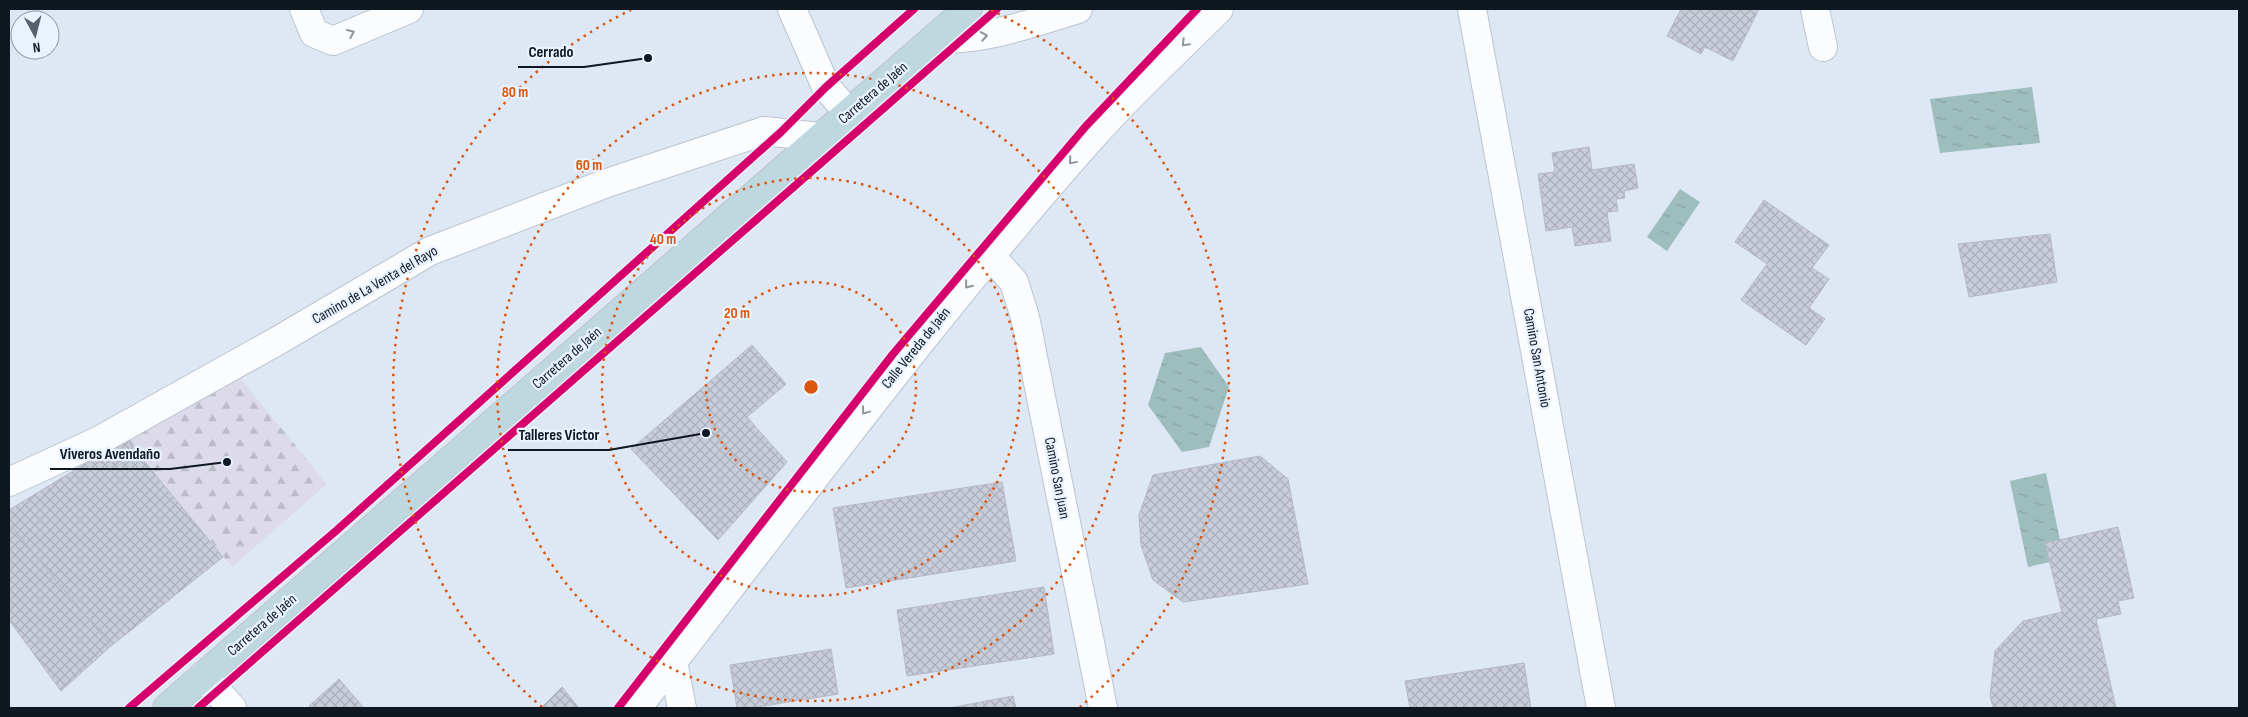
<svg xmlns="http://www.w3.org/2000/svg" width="2248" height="717" viewBox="0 0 2248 717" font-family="'Sofia Sans Condensed',sans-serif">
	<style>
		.forest { fill: url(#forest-firs) }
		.water { fill: url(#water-ripples) }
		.building { fill: url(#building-cross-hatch); stroke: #b4b9c5 }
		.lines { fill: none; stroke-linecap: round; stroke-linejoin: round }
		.street-casing { stroke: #bbc5d0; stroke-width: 30 }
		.highway-casing { stroke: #bec4ca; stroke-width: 30 }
		.street { stroke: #fafcfd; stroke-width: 28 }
		.highway { stroke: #bfd8df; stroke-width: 28 }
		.cycleway-casing { stroke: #e9f3ff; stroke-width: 11 }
		.cycleway { stroke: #d6006c; stroke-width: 8 }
		.oneway { stroke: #90959a }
		.ring { fill: none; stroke: #dd560d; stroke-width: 2.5; stroke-dasharray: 2.5 5 }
		.labels { text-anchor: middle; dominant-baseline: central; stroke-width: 4.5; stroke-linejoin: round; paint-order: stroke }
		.street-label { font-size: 15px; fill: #0f1721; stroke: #e9f3ff }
		.centre { fill: #dd560d; stroke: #e9f3ff; stroke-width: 2.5 }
		.ring-label { font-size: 15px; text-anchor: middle; font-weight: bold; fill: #dd560d; stroke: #e9f3ff; stroke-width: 4.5; stroke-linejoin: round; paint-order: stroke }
		.leader { fill: none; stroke: #0f1721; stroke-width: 2 }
		.callout-dot { fill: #0f1721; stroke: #e9f3ff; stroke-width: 2 }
		.callout-label { font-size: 16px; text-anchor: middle; font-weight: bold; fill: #0f1721; stroke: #e9f3ff; stroke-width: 4.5; stroke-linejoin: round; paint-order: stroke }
	</style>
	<defs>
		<pattern id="forest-firs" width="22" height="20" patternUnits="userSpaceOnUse" patternTransform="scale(1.25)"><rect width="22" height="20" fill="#dddbea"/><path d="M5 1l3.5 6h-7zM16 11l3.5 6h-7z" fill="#bcbbc8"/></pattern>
		<pattern id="water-ripples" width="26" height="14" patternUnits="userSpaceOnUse" patternTransform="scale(1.25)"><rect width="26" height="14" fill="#9ebebe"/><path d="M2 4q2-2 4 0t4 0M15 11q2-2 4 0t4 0" fill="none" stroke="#87a3a3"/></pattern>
		<pattern id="building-cross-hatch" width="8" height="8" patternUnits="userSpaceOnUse" patternTransform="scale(1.25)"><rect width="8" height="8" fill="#c8cdd9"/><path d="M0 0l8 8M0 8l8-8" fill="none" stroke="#abafba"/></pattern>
	</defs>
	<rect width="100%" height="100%" fill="#dde8f4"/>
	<path class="forest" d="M240,378l87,106 -95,83 -106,-128z"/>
	<g class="water">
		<path d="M2032,87l8,56 -100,10 -10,-54z"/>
		<path d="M1680,189l20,13 -33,49 -20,-14z"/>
		<path d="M1201,347l28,40 -20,60 -27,5 -34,-47 17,-52z"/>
		<path d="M2046,473l14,67 -15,3 5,19 -22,5 -18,-86z"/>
	</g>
	<g class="building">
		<path d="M1681,9h78l-26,52 -28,-14 -4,7 -34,-18z"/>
		<path d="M1589,147l3,23 42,-6 4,24 -14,3 1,7 -9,1 2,12 -11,1 4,29 -36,5 -3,-19 -26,4 -8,-57 17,-2 -3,-19z"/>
		<path d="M1764,200l65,45 -17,23 17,11 -20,29 16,11 -19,26 -65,-45 26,-36 -32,-22z"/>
		<path d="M2050,234l7,48 -88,15 -11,-53z"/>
		<path d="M752,345l34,39 -39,33 40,45 -69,78 -87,-91z"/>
		<path d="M126,439l97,118 -112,89 -102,-122v-14z"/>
		<path d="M1260,456l28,23 20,105 -125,18 -30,-22 -12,-35 -2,-30 14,-40z"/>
		<path d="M1002,482l14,79 -170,27 -13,-80z"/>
		<path d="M9,524l102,122 -50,45 -52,-71z"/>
		<path d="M2118,527l16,71 -16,3 3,13 -25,5 20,89h-123l-3,-12 5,-45 28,-30 39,-9 -17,-69z"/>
		<path d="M1044,587l10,67 -147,22 -10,-66z"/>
		<path d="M831,649l7,45 -86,14h-15l-7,-43z"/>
		<path d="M1524,663l7,45h-121l-5,-27z"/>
		<path d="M339,679l25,29h-53l-2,-2z"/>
		<path d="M562,687l17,21h-38z"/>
		<path d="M1013,696l3,12h-67z"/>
	</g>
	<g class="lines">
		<defs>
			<g id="street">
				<path d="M304,9l10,24 19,8 76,-32"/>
				<path d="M792,9l34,78 23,26"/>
				<path d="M1472,9l129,699"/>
				<path d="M1815,9l8,38"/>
				<path d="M935,39c51,1 95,-15 143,-30"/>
				<path d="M991,256l23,26 11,35 78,391"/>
				<path d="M9,482l89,-41 181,-101 151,-89 177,-68 157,-52 56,6"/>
				<path d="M673,662l9,46"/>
				<path d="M203,676l29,32"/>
				<path d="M637,708c150,-192 294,-390 456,-572 40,-45 84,-85 126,-127"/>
			</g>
			<path id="highway" d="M167,708l801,-699"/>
		</defs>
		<use href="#street" class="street-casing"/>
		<use href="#highway" class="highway-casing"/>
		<use href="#street" class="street"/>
		<use href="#highway" class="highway"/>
		<defs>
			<g id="cycleway">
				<path d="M129,708l208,-178 444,-398 45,-45 88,-78"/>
				<path d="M198,708l799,-699"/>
				<path d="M618,708l275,-354 193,-228 111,-117"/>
			</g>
		</defs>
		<use href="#cycleway" class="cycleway-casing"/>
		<use href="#cycleway" class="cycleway"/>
	</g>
	<defs><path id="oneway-chevron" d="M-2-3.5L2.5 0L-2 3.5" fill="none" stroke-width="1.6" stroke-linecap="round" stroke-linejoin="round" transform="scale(1.25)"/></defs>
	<g class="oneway">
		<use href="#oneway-chevron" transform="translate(351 33) rotate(-23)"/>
		<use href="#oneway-chevron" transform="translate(984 36) rotate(-9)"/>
		<use href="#oneway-chevron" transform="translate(1185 43) rotate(135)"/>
		<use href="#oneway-chevron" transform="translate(1072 161) rotate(130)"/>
		<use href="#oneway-chevron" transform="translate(968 285) rotate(129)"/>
		<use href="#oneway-chevron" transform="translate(865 411) rotate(127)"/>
	</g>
	<g class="ring">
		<circle cx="811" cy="387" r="105"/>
		<circle cx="811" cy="387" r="209"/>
		<circle cx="811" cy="387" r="314"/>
		<path d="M542 707A418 418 0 0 1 631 10M991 10A418 418 0 0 1 1080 707"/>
	</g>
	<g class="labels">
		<g class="street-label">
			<text transform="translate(873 93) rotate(-41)">Carretera de Jaén</text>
			<text transform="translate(375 285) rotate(-30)">Camino de La Venta del Rayo</text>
			<text transform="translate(916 348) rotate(-51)">Calle Vereda de Jaén</text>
			<text transform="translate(567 358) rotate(-41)">Carretera de Jaén</text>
			<text transform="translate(1537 358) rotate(80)">Camino San Antonio</text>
			<text transform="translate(1057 478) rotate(79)">Camino San Juan</text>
			<text transform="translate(262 625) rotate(-41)">Carretera de Jaén</text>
		</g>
	</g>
	<circle cx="811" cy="387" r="8" class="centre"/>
	<g class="ring-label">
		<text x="515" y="97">80 m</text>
		<text x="589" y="170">60 m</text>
		<text x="663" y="244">40 m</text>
		<text x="737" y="318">20 m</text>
	</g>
	<path class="leader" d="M648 58L584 67H518M706 433L609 450H508M227 462L170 469H50"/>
	<g class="callout-dot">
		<circle cx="648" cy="58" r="5"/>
		<circle cx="706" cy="433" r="5"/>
		<circle cx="227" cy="462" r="5"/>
	</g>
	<g class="callout-label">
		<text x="551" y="57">Cerrado</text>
		<text x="559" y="440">Talleres Victor</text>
		<text x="110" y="459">Viveros Avendaño</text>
	</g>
	<rect width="2248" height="717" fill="none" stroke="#0f1721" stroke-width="20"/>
	<g transform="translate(35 35) rotate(173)"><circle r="24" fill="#e9f3ff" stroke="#929ba6"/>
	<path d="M0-4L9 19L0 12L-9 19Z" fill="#57606b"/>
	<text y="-8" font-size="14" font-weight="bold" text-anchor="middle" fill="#0f1721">N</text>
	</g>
</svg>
